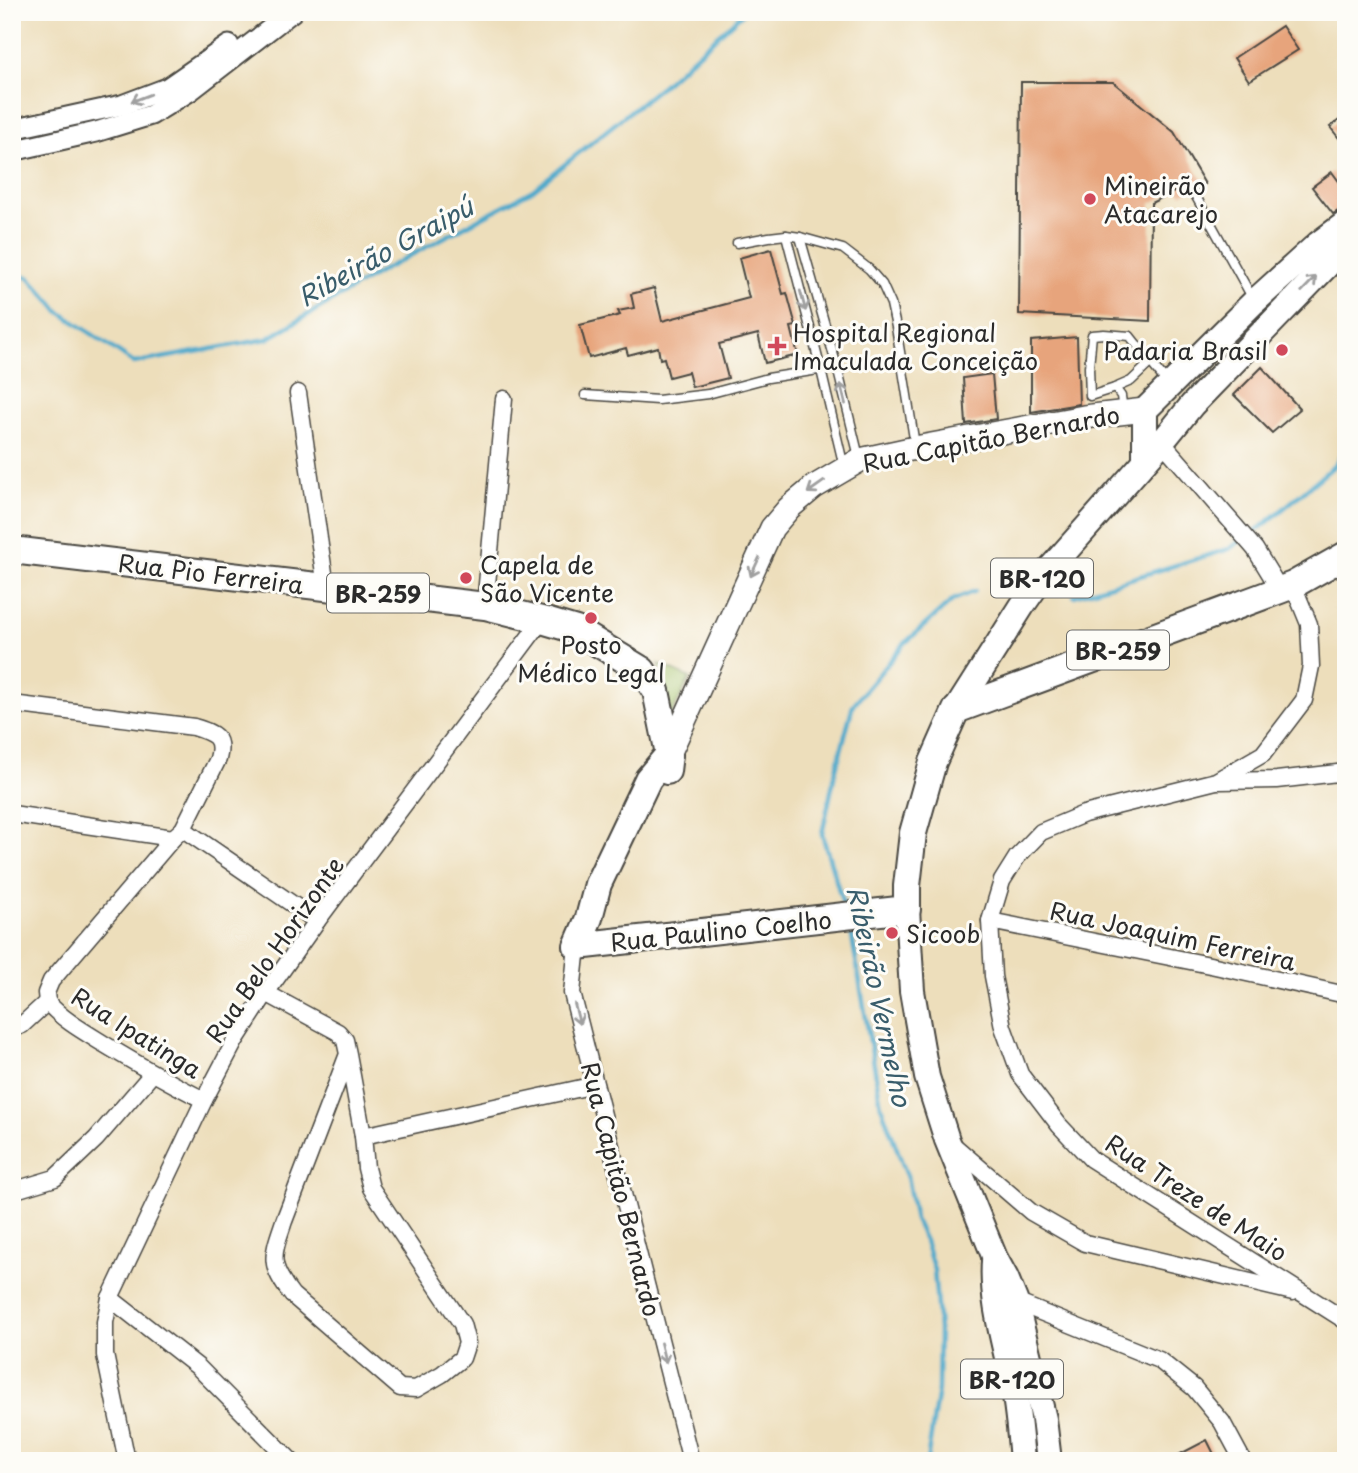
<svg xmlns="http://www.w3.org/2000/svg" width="1358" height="1473" viewBox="0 0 1358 1473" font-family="'Playpen Sans',sans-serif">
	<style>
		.green { fill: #a2c067; stroke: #667649; stroke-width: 2 }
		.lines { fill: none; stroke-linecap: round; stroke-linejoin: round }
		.stream { stroke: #4da9cb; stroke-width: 4.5 }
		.building { fill: #e7a47c }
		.service-casing { stroke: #484641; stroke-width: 11 }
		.minor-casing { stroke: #484641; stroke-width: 19 }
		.tertiary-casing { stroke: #484641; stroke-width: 23 }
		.secondary-casing { stroke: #484641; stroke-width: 26 }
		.primary-casing { stroke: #484641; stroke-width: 28 }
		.trunk-casing { stroke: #484641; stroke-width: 30 }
		.service { stroke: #fff; stroke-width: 8 }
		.minor { stroke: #fff; stroke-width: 16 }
		.tertiary { stroke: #fff; stroke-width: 19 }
		.secondary { stroke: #fff; stroke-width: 23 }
		.primary { stroke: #fff; stroke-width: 24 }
		.trunk { stroke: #fff; stroke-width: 26 }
		.oneway { stroke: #a0a0a0 }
		.poi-dot { fill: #d1495b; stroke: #fdfcf7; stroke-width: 2.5 }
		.labels { text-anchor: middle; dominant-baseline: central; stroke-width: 6; stroke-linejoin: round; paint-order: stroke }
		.shield { fill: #fdfcf7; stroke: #6a6a68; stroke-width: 2 }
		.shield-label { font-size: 23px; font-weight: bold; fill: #2b2b2b }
		.poi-label { font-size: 24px; fill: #2b2b2b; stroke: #fdfcf7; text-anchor: start }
		.street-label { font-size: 24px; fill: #2b2b2b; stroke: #fdfcf7 }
		.water-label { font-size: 26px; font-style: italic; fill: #395d6b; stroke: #fdfcf7 }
	</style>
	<rect width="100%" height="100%" fill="#fdfcf7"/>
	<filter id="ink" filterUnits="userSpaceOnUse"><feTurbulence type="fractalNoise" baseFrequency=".0143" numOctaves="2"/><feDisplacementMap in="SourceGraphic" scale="14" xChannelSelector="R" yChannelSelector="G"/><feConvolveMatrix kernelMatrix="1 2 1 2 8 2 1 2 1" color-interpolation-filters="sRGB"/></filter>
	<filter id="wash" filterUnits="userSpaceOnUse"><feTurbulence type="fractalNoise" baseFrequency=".00686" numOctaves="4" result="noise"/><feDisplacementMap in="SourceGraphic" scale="28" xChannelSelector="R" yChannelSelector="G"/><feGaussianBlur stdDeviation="1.57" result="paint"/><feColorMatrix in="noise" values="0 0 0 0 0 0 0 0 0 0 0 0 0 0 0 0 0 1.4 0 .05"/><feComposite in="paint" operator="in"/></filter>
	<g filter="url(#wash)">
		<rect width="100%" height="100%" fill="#eddebb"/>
		<path class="green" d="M659,664l31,14 -20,39 -5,-34z"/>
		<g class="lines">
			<g class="stream">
				<path d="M12,276l17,1 31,35 74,51 133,-24 118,-70 148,-79 131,-106 80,-72"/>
				<path d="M1249,535l15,-10 70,-59 12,-20"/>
				<path d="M1074,596l155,-47 13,-9"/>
				<path d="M844,907l-22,-73 13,-61 18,-68 52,-62 48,-43 22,-9"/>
				<path d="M850,925l31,181 26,70 8,44 10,21 9,29 5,59 -1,61 -11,71"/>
			</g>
		</g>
		<g id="blocks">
			<g class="building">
				<path d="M1282,26l16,24 -49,31 -15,-23z"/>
				<path d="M1021,82h92l61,50 31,52 -8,3h-6l-3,4 -6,3 -4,-4 -27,13 -1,118 -131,-7z"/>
				<path d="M1346,115v32l-16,-20z"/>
				<path d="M1332,172l14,19v15l-13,8 -21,-27z"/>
				<path d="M771,249l12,45 4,-1 9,33 -5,1 7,28 -33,8 -7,-29 -39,10 9,34 -36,9 -4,-15 -19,5 -5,-19 -4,1 -2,-12 -30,8 -2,-7 -37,10 -9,-33 40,-10 -2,-4 16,-3 -3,-14 23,-6 8,33 87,-23 -10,-40z"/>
				<path d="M1077,337l2,67 -48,8v-71z"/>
				<path d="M1262,367l38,42 -28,24 -38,-38z"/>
				<path d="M992,374l4,45 -30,5 -3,-46z"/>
				<path d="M1207,1440l8,16 -9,5h-39z"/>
			</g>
		</g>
	</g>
	<g filter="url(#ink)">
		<use href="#blocks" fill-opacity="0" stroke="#484641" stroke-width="2"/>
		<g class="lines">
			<defs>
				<g id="service">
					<path d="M1194,193l59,106"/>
					<path d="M786,235l35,135 23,97"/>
					<path d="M800,237l37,130 22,90"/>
					<path d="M737,243l32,-6 17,-2 14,2 43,12 26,20 13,15 9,20 5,23 19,118"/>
					<path d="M1150,363l-19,18 -16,7 -25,8 -1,-29 3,-32 12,-1 26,2 37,47"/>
					<path d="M1115,388l6,8 2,15"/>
					<path d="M585,395l73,5 50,-6 60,-16 69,-11"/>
				</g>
				<g id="minor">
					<path d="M298,393l28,194"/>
					<path d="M1162,442l93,107 25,41"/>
					<path d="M1293,585l16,39 2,42 -7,34 -41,54 -47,27 -132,33 -43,18 -24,25 -15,24 -12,40 3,55 10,51 17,47 39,51 32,34 255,162"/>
					<path d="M485,606l19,-207"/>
					<path d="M12,704l182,23c19,6 30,9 24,32l-35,70 -10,9 -122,143 -5,12 1,9"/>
					<path d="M1219,781l58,-1 69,-8"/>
					<path d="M12,814l161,24"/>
					<path d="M183,829l134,92"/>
					<path d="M990,921l225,45 131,29"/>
					<path d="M577,946l-5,47 119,468"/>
					<path d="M266,993l72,39 7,8 3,14 15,82 3,32 5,20 91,136 5,19 -5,15 -20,16 -26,15 -16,-1 -108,-93c-24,-31 -20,-39 -8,-74l64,-167"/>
					<path d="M47,1002c16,18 36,29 57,42 33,20 66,39 100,56"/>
					<path d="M12,1029l10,-4 25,-23"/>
					<path d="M363,1136l232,-51"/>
					<path d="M952,1144l79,68 54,31 208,49"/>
					<path d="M12,1191l43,-13 41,-39 56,-65"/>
					<path d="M110,1298l88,69 93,94"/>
					<path d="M1011,1300l148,60 35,28 28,34 21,39"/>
					<path d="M127,1461l-22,-106v-33l5,-24 94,-198 31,-59 31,-48 51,-72 225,-301"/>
				</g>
				<g id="tertiary">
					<path d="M12,129l110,-24 45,-17 62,-43"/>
					<path d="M12,151l84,-19 55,-17 39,-24 102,-79"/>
				</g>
				<path id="secondary" d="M669,754l103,-226 17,-20 25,-21 46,-27 55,-12 169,-31 61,-7"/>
				<g id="primary">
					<path d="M1145,459v-49l109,-108 64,-58 28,-21"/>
					<path d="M956,710l66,-104 19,-27 121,-137 30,-37 154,-159"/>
					<path d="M907,909l5,82 15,86 20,63 48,118 11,20 9,22 29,119 5,42"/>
					<path d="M994,1261c-3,42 11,83 19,124 5,25 7,51 9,76"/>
				</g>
				<g id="trunk">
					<path d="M12,550l473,56 57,14 34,10 66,40 14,21 13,63 -2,17"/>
					<path d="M669,754l-21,25 -50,105 -9,34 -12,28 330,-37v-23l6,-53 20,-71 23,-52 324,-120 13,-5 53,-30"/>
				</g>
			</defs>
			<use href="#service" class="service-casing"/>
			<use href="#minor" class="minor-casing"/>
			<use href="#tertiary" class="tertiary-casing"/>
			<use href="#secondary" class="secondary-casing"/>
			<use href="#primary" class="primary-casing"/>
			<use href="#trunk" class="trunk-casing"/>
			<use href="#service" class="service"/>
			<use href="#minor" class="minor"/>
			<use href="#tertiary" class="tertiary"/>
			<use href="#secondary" class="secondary"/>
			<use href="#primary" class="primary"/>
			<use href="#trunk" class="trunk"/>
		</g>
		<defs><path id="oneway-shaft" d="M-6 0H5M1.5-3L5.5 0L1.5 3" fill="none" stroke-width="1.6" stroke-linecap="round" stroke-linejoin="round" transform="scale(1.75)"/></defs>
		<g class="oneway">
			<use href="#oneway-shaft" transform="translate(141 98) rotate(159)"/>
			<use href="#oneway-shaft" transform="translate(1309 284) rotate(-46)"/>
			<use href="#oneway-shaft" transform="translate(803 301) rotate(75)"/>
			<use href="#oneway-shaft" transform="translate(843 394) rotate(-104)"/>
			<use href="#oneway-shaft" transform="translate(816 487) rotate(145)"/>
			<use href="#oneway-shaft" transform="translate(755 567) rotate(115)"/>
			<use href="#oneway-shaft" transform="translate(577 1014) rotate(76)"/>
			<use href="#oneway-shaft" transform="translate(663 1353) rotate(76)"/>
		</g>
	</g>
	<g class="poi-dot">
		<circle cx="1090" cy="199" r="7"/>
		<path d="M773.5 335.5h7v7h7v7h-7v7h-7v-7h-7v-7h7z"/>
		<circle cx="1282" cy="350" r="7"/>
		<circle cx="466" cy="578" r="7"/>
		<circle cx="591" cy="618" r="7"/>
		<circle cx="892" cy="933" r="7"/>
	</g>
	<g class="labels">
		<g class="shield">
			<rect x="991" y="558.5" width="102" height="39" rx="5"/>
			<rect x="327" y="573.5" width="102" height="39" rx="5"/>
			<rect x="1067" y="630.5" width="102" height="39" rx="5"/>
			<rect x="961" y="1359.5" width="102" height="39" rx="5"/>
		</g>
		<g class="shield-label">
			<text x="1042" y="578">BR-120</text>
			<text x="378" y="593">BR-259</text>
			<text x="1118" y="650">BR-259</text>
			<text x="1012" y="1379">BR-120</text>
		</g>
		<g class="poi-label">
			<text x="1104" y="185">Mineirão<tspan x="1104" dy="28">Atacarejo</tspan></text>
			<text x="793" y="332">Hospital Regional<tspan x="793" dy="28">Imaculada Conceição</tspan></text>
			<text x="1268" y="350" text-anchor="end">Padaria Brasil</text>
			<text x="480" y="564">Capela de<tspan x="480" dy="28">São Vicente</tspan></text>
			<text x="591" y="644" text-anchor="middle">Posto<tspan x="591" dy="28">Médico Legal</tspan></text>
			<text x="906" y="933">Sicoob</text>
		</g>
		<g class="street-label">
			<text transform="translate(991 438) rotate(-11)">Rua Capitão Bernardo</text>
			<text transform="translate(211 573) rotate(7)">Rua Pio Ferreira</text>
			<text transform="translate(721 930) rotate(-6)">Rua Paulino Coelho</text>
			<text transform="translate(1173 935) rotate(12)">Rua Joaquim Ferreira</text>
			<text transform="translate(274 949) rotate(-55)">Rua Belo Horizonte</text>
			<text transform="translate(137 1032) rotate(32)">Rua Ipatinga</text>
			<text transform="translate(622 1189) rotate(76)">Rua Capitão Bernardo</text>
			<text transform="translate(1197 1197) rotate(33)">Rua Treze de Maio</text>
		</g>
		<g class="water-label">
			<text transform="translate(385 251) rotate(-29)">Ribeirão Graipú</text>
			<text transform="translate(880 996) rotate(78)">Ribeirão Vermelho</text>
		</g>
	</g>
	<rect width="1358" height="1473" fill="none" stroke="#fdfcf7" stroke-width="42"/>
</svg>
